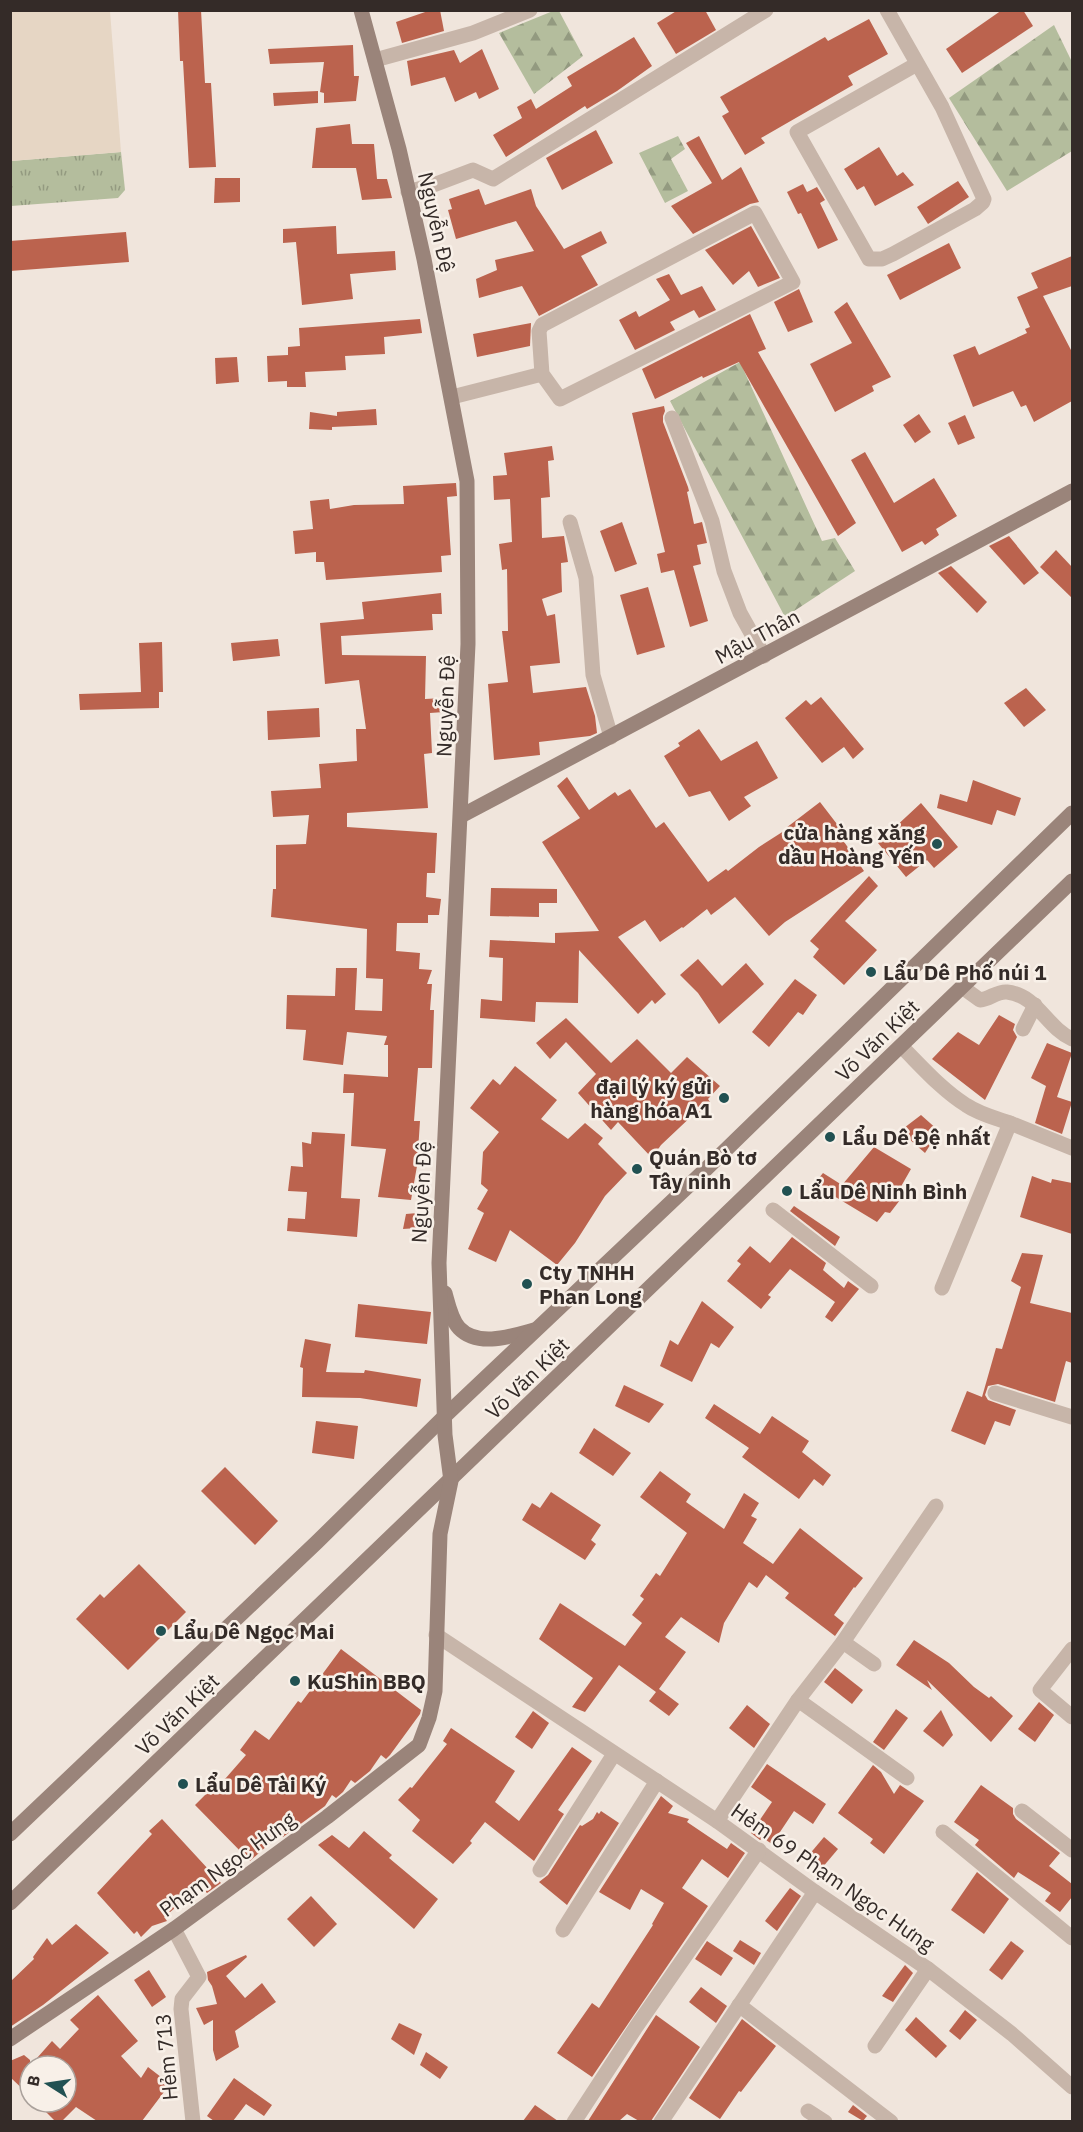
<svg xmlns="http://www.w3.org/2000/svg" width="1083" height="2132" viewBox="0 0 1083 2132" font-family="'IBM Plex Sans',sans-serif">
	<style>
		.grass { fill: url(#grass-tufts) }
		.forest { fill: url(#forest-firs) }
		.plaza { fill: #e6d6c4 }
		.building { fill: #bb634e }
		.lines { fill: none; stroke-linecap: round; stroke-linejoin: round }
		.street { stroke: #c7b5a9; stroke-width: 15 }
		.secondary { stroke: #9a847a; stroke-width: 15 }
		.poi-dot { fill: #215152; stroke: #f8f0e8; stroke-width: 2 }
		.labels { text-anchor: middle; dominant-baseline: central; stroke-width: 5; stroke-linejoin: round; paint-order: stroke }
		.street-label { font-size: 21px; fill: #342b28; stroke: #f8f0e8 }
		.poi-label { font-size: 21px; font-weight: bold; fill: #342b28; stroke: #f8f0e8; text-anchor: start }
	</style>
	<defs>
		<pattern id="grass-tufts" width="24" height="20" patternUnits="userSpaceOnUse" patternTransform="scale(1.5)"><rect width="24" height="20" fill="#b4bd9d"/><path d="M3 7l-1-3M5 7V3M7 7l1-3M15 17l-1-3M17 17v-4M19 17l1-3" fill="none" stroke="#939a80"/></pattern>
		<pattern id="forest-firs" width="22" height="20" patternUnits="userSpaceOnUse" patternTransform="scale(1.5)"><rect width="22" height="20" fill="#b4bd9d"/><path d="M5 1l3.5 6h-7zM16 11l3.5 6h-7z" fill="#939a80"/></pattern>
	</defs>
	<rect width="100%" height="100%" fill="#f0e5dc"/>
	<path class="grass" d="M121,152l4,38 -7,8 -107,8v-45z"/>
	<g class="forest">
		<path d="M553,11h6l24,45 -49,38 -35,-61z"/>
		<path d="M1054,25l18,37v89l-65,40 -58,-93z"/>
		<path d="M678,136l7,13 -14,10 17,32 -23,12 -26,-50z"/>
		<path d="M740,362l82,179 13,-3 20,33 -70,46 -115,-216z"/>
	</g>
	<path class="plaza" d="M11,10l99,1 11,141 -110,9z"/>
	<g class="building">
		<path d="M178,10h23l4,73h6l5,84 -27,1 -6,-107h-3z"/>
		<path d="M431,10h9l4,21 -42,12 -6,-21z"/>
		<path d="M678,10h27l11,20 -40,24 -19,-31z"/>
		<path d="M1002,10h21l10,16 -71,47 -16,-24z"/>
		<path d="M869,19l19,35 -40,22 5,9 -92,53 4,5 -20,12 -23,-39 7,-4 -9,-15 105,-60 3,4z"/>
		<path d="M634,37l18,29 -35,25 -30,18 -2,-3 -79,51 -13,-22 29,-17 -5,-11 14,-8 5,10 36,-23 -5,-9z"/>
		<path d="M353,45l1,31h5l-3,25 -32,2v-10l-4,-1 4,-30 -54,2 -2,-15z"/>
		<path d="M482,49l17,40 -20,10 -3,-7 -21,10 -10,-25 -34,9 -4,-25 47,-11 6,13z"/>
		<path d="M318,91v12l-44,3 -1,-13z"/>
		<path d="M350,124l2,20h22l3,35h10l5,19 -30,2 -6,-32h-44l4,-40z"/>
		<path d="M596,130l17,33 -51,27 -16,-32z"/>
		<path d="M699,136l23,44 19,-13 18,35 -9,2 -57,30 -22,-28 41,-23 -26,-40z"/>
		<path d="M879,147l18,29 6,-4 11,13 -39,21 -11,-20 -7,4 -13,-21z"/>
		<path d="M215,178h25v24l-26,1z"/>
		<path d="M958,181l11,16 -41,27 -11,-17z"/>
		<path d="M803,184l4,8 10,-5 8,13 -5,3 18,37 -20,9 -17,-36 -3,1 -11,-22z"/>
		<path d="M479,189l6,16 46,-16 5,17 28,43 37,-18 6,12 -26,13 17,29 -59,31 -17,-30 -43,12 -3,-19 21,-9 -2,-10 39,-9 -18,-30 -60,18 -8,-29 4,-1 -3,-10z"/>
		<path d="M336,226l1,28 58,-3 1,19 -46,4 3,25 -51,6 -6,-63 -13,1v-14z"/>
		<path d="M751,226l29,52 -22,9 -9,-16 -16,14 -28,-35z"/>
		<path d="M126,232l3,30 -119,9v-30z"/>
		<path d="M949,243l12,25 -61,32 -13,-25z"/>
		<path d="M1072,256v30l-29,10 29,56v49l-38,21 -8,-17 -5,2 -8,-16 -40,16 -20,-52 22,-9 4,9 48,-22 -2,-4 5,-2 -13,-30 21,-9 -7,-15z"/>
		<path d="M669,274l12,21 21,-9 14,24 -17,8 -5,-8 -24,12 5,8 -40,20 -16,-30 17,-9 3,6 31,-17 -14,-21z"/>
		<path d="M799,289l14,33 -25,10 -14,-30z"/>
		<path d="M847,302l44,75 -19,9 2,5 -39,21 -25,-48 42,-21 -18,-31z"/>
		<path d="M750,314l16,35 -8,3 98,171 -18,13 -99,-174 -36,16 -1,-2 -47,23 -13,-30z"/>
		<path d="M420,319l2,14 -38,4 1,17 -40,2 1,14 -41,2 1,15h-19v-6l-19,1 -1,-26 21,-1v-8l12,-1 -1,-18z"/>
		<path d="M531,323l-1,23 -53,11 -4,-23z"/>
		<path d="M237,357l2,25 -23,2 -1,-26z"/>
		<path d="M664,406l1,5 -2,5v6l25,65 1,4 -2,1 7,32 8,-2 5,21 -10,2 4,19 -8,2 15,55 -18,6 -16,-57 -13,3 -4,-19 8,-2 -33,-139z"/>
		<path d="M376,409l1,16 -45,2v3l-23,-1 1,-17 27,4v-4z"/>
		<path d="M919,414l12,18 -16,11 -12,-18z"/>
		<path d="M965,415l10,23 -17,7 -10,-22z"/>
		<path d="M552,446l2,14 -6,1 2,36 -9,1 1,40 22,-2 4,26 -7,1 1,29 -20,7 5,17 8,-2 5,49 -30,3 3,27 53,-6 9,29 2,17 -7,3 -51,6 1,13 -46,5 -6,-76 20,-2 -6,-51h6l-1,-62 -5,1 -3,-26 13,-2 -2,-43 -16,1 -1,-24 14,-1 -3,-22z"/>
		<path d="M865,452l29,51 40,-25 23,38 -21,13 3,6 -14,10 -3,-4 -20,11 -51,-92z"/>
		<path d="M456,483l1,13 -10,1 4,58 -10,1 1,16 -116,8 -2,-18h-8v-10l-21,2 -2,-23 20,-2 -3,-28 19,-2 1,10 24,-4 50,-1 -1,-18z"/>
		<path d="M622,522l15,42 -22,8 -15,-41z"/>
		<path d="M1009,536l30,37 -15,12 -35,-39z"/>
		<path d="M1056,550l16,17v31l-32,-31z"/>
		<path d="M951,566l36,36 -10,11 -39,-40z"/>
		<path d="M648,587l17,60 -28,8 -17,-60z"/>
		<path d="M441,593l1,21h-10l1,16 -92,6 1,19 84,1 -1,43 18,-1 1,14 -14,1 2,40 -8,1 4,54 -81,5v14l90,6 -2,40h-8l-1,24 15,2 -2,16h-11v8h-31l-1,28 24,2 -1,16 13,1 -5,14h5l-2,26h4l-2,58h-14l-4,53h6l-3,45 -6,34 -33,-3 8,-48 -35,-3 3,-53h-11l1,-19 44,3v-32h-4l3,-9 -40,-4 -4,33 -40,-5 3,-30 -20,-1 1,-34 48,1 1,-28h21l-2,42 27,1 1,-32 -17,-1 1,-49 -96,-12 2,-28h3v-44l30,-1 3,-29 -36,2 -2,-26 50,-3 -2,-24 38,-3 -1,-32h10l-7,-49 -34,4 -5,-61 44,-4 -2,-17z"/>
		<path d="M278,639l2,17 -47,5 -2,-18z"/>
		<path d="M162,642l1,50h-4v16l-79,2 -1,-16 62,-2 -2,-49z"/>
		<path d="M1026,688l20,22 -22,17 -20,-24z"/>
		<path d="M821,697l43,52 -11,10 -9,-12 -22,16 -37,-45 21,-18 5,5z"/>
		<path d="M319,708l1,29 -52,3 -1,-29z"/>
		<path d="M699,729l22,32 36,-20 21,37 -34,19 7,9 -22,15 -19,-30 -21,6 -25,-41 16,-10 -2,-3z"/>
		<path d="M567,777l22,33 26,-18 3,4 12,-7 26,39 8,-6 44,60 18,-13 2,2 31,-24 28,-18 -1,-1 34,-26 20,26 -4,2 28,41 -79,51 -16,14 -34,-39 -24,18 -4,-6 -24,19 -1,-1 -22,15 -15,-22 -27,17 48,57 -11,10 -3,-4 -14,14 -59,-64 -1,53 -42,-1 -1,20 -55,-4 1,-19 21,2 1,-43 -14,-1 1,-17 65,3v-10l44,-2 -57,-89 38,-24 -23,-32z"/>
		<path d="M973,780l48,18 -6,18 -18,-6 -5,15 -55,-17 3,-14 27,8z"/>
		<path d="M921,803l37,44 -24,21 -7,-8 -21,17 -28,-34z"/>
		<path d="M869,876l9,10 -33,35 32,29 -33,35 -31,-28 6,-8 -9,-8z"/>
		<path d="M491,888l66,1v14h-18v14l-49,-1z"/>
		<path d="M698,959l24,27 24,-23 18,21 -45,40 -21,-31 -18,-18z"/>
		<path d="M795,979l22,16 -14,20 -5,-3 -29,35 -17,-15z"/>
		<path d="M999,1015l16,9 -2,6 4,7 -32,63 -53,-41 26,-27 21,13z"/>
		<path d="M566,1018l45,45 26,-24 34,34 16,-16 33,29 -12,13 2,3 -12,12 -2,-2 -35,33 -9,13 -34,-36 -7,8 -33,-37 18,-19 -30,-32 -16,17 -14,-16z"/>
		<path d="M1047,1043l25,10 -15,44 15,5 -10,32 -27,-11 11,-37 -15,-8z"/>
		<path d="M515,1066l42,34 -16,19 27,20 17,-16 18,15 -5,6 29,29 -22,23 -30,47 -18,22 -47,-35 -14,32 -28,-13 16,-36 -7,-4 11,-19 -7,-6 2,-32 16,-20 -29,-24 23,-29 7,6z"/>
		<path d="M921,1115l18,16 -14,22 -25,-22z"/>
		<path d="M312,1132l33,2 -4,64 19,1 -3,38 -70,-6 1,-13 17,1 2,-27 -19,-1 3,-25 12,1 -1,-25 9,2z"/>
		<path d="M874,1147l37,22 -16,28 5,3 -10,13 -5,-1 -8,10 -63,-38 9,-11 19,12z"/>
		<path d="M1032,1176l19,7 1,-4 20,4v51l-52,-17z"/>
		<path d="M794,1206l46,31 -5,9 -45,-35z"/>
		<path d="M429,1212l2,15 -28,2 3,-15z"/>
		<path d="M792,1237l34,26 -3,7 21,18 4,-7 11,8 -27,33 -7,-5 10,-15 -45,-33 -22,26 3,2 -10,12 -34,-28 14,-17 -4,-3 13,-15 20,17z"/>
		<path d="M1022,1253l21,2 -13,48 42,10v50l-6,-2 -11,41 -57,-18 -10,2 -3,9 3,5 28,10 -6,16 -15,-5 -10,24 -34,-14 16,-40 15,6 14,-49 6,1 19,-62 -10,-6z"/>
		<path d="M702,1301l32,26 -15,21 -8,-5 -19,39 -32,-16 10,-26 8,5z"/>
		<path d="M358,1304l73,8 -4,32 -72,-7z"/>
		<path d="M305,1339l26,5 -5,28 38,1 1,-3 56,9 -4,28 -57,-9 -58,-1 1,-29 -3,-1z"/>
		<path d="M624,1385l40,19 -15,19 -34,-17z"/>
		<path d="M714,1404l46,30 12,-18 37,25 -7,11 29,23 -8,11 -9,-7 -15,20 -57,-42 7,-9 -44,-30z"/>
		<path d="M316,1421l42,5 -4,33 -42,-6z"/>
		<path d="M594,1428l37,25 -18,23 -34,-23z"/>
		<path d="M225,1467l53,54 -23,24 -54,-54z"/>
		<path d="M660,1471l31,23 -5,8 38,27 20,-36 15,10 -8,13 6,3 -14,24 30,21 27,-36 63,50 -8,10 -1,-1 -20,28 10,8 -9,13 -50,-38 4,-5 -23,-18 -9,13 -8,-6 -25,41 -5,20 -38,-26 -16,20 21,15 -27,37 20,15 -10,12 -20,-15 7,-9 -37,-27 -34,47 -13,-5 21,-29 -54,-39 21,-36 65,43 17,-23 -10,-8 12,-16 -4,-3 16,-23 4,3 27,-43 -47,-36z"/>
		<path d="M551,1492l50,33 -10,15 5,4 -11,16 -63,-40 10,-17 8,5z"/>
		<path d="M139,1564l47,48 -58,58 -52,-51 24,-25 4,4z"/>
		<path d="M914,1640l35,23 25,24 15,11 2,-2 22,20 -22,26 -64,-62 5,10 -36,-25z"/>
		<path d="M341,1649l80,61 -1,4 -30,41 -4,4 -5,-4 -11,16 -15,12 -4,-3 -8,12 -7,6 -4,-3 -7,11 -42,31 -4,-2 -29,26 -55,-56 13,-13 3,3 35,-40 -6,-5 15,-20 14,10 29,-39 3,2z"/>
		<path d="M835,1668l28,22 -11,14 -28,-22z"/>
		<path d="M1039,1702l15,13 -19,27 -17,-13z"/>
		<path d="M747,1705l23,19 -16,24 -25,-20z"/>
		<path d="M896,1709l12,9 -24,32 -11,-8z"/>
		<path d="M941,1710l12,25 -10,12 -20,-16z"/>
		<path d="M533,1711l16,12 -17,26 -17,-12z"/>
		<path d="M451,1728l64,43 -20,31 24,19 53,-74 20,14 -34,49 6,4 -30,47 -49,-39 -15,19 2,2 -19,21 -41,-33 8,-11 -22,-20 12,-13 2,1 35,-44 -4,-3z"/>
		<path d="M767,1764l59,40 -13,20 -19,-13 -22,33 -9,-6 -3,2 -9,-7 21,-31 -21,-15z"/>
		<path d="M873,1765l8,7 13,22 6,-9 24,16 -40,53 -14,-11 3,-4 -35,-26z"/>
		<path d="M981,1785l32,23v6l3,5 44,34 -11,13 23,18v13l-12,15 -15,-11 6,-8 -33,-21 -4,6 -39,-33 4,-5 -25,-18z"/>
		<path d="M661,1796l12,10 -5,7 21,6 -2,3 40,27 4,-6 14,10 -17,25 -26,-19 -20,29 26,18 -116,171 -35,-24 35,-50 7,5 54,-83 -1,-1 12,-21 -23,-14 -11,21 -31,-18z"/>
		<path d="M601,1811l18,12 -52,82 -28,-23 9,-7 32,-50 2,1 11,-7 4,-7 2,2z"/>
		<path d="M162,1819l59,64 -14,10 -6,-6 -37,30 3,4 -15,5 -11,11 -4,-6 -3,3 -37,-41 55,-59 -3,-3z"/>
		<path d="M364,1831l28,24 -3,3 49,41 -24,30 -96,-84 14,-10 17,13z"/>
		<path d="M824,1837l14,12 -16,19 -14,-12z"/>
		<path d="M977,1872l32,27 -25,35 -33,-24z"/>
		<path d="M790,1888l11,8 -24,35 -12,-10z"/>
		<path d="M311,1896l26,28 -23,23 -27,-28z"/>
		<path d="M76,1924l33,29 -66,52 -33,22v-45l24,-23 -1,-2 14,-19 5,7z"/>
		<path d="M740,1940l21,13 -7,12 -21,-14z"/>
		<path d="M707,1941l26,17 -12,18 -26,-17z"/>
		<path d="M1011,1941l13,10 -22,29 -13,-10z"/>
		<path d="M246,1955l1,2 -21,19 19,22 17,-15 14,19 -41,29 4,16 -23,14 -3,-11v-30l-9,5 -8,-17 21,-4 -5,-18 -4,-6 -1,-8z"/>
		<path d="M905,1965l8,8 -20,29 -11,-6z"/>
		<path d="M149,1970l17,27 -14,10 -18,-27z"/>
		<path d="M701,1987l26,19 -11,17 -27,-21z"/>
		<path d="M98,1995l40,46 -17,15 20,22 7,-11 22,17 -28,37h-45l-21,-14 -14,14h-7l-19,-19h30v-36h-36l22,-25 8,8 19,-20 -9,-9z"/>
		<path d="M965,2010l12,10 -17,20 -11,-9z"/>
		<path d="M656,2015l44,32 -49,74h-12l-12,-7 -8,7h-31z"/>
		<path d="M916,2017l31,29 -11,12 -31,-28z"/>
		<path d="M742,2019l34,27 -35,46 -2,-1 -19,28 -31,-21z"/>
		<path d="M399,2023l23,11 -8,21 -23,-16z"/>
		<path d="M426,2052l22,15 -8,12 -20,-14z"/>
		<path d="M24,2055l6,5v36l-20,-19v-16z"/>
		<path d="M234,2078l38,27 -8,11 -18,-12 -13,17h-19l-7,-5z"/>
		<path d="M535,2105l23,16h-35z"/>
		<path d="M853,2105l14,11 -4,5 -15,-9z"/>
	</g>
	<g class="lines">
		<g class="street">
			<path d="M887,10l55,97 42,92 -1,3 -8,7 -82,45 -11,5h-13l-72,-127 120,-68"/>
			<path d="M375,60l98,-27 57,-23"/>
			<path d="M408,192l28,-8 37,-14 20,9 273,-169"/>
			<path d="M452,397l90,-23 -3,-43 3,-6 213,-112 38,69 -233,117 -18,-25"/>
			<path d="M672,418l40,103 12,50 16,42 24,43"/>
			<path d="M570,522l16,56 7,97 18,62"/>
			<path d="M962,987l18,13c10,-1 17,-9 27,-8 30,3 40,36 65,47"/>
			<path d="M1023,1029l12,-24"/>
			<path d="M902,1047c20,20 40,43 64,58 13,9 29,13 44,18l-68,165"/>
			<path d="M1010,1123l62,25"/>
			<path d="M773,1210l98,76"/>
			<path d="M995,1393l77,24"/>
			<path d="M436,1635l281,186 98,71 113,77 84,65 60,53"/>
			<path d="M843,1642l31,22"/>
			<path d="M1072,1649l-32,41 32,27"/>
			<path d="M798,1700l109,78"/>
			<path d="M1022,1811l50,39"/>
			<path d="M717,1821l81,-121 45,-58 93,-136"/>
			<path d="M943,1832l129,106"/>
			<path d="M540,1870l74,-116"/>
			<path d="M174,1929l25,48 -17,22 -1,10 12,113"/>
			<path d="M563,1930l94,-149"/>
			<path d="M739,2005l152,117"/>
			<path d="M875,2046l53,-77"/>
			<path d="M808,2111l17,11"/>
			<path d="M574,2122l62,-95 123,-177"/>
			<path d="M661,2122l154,-230"/>
		</g>
		<g class="secondary">
			<path d="M461,816l611,-325"/>
			<path d="M445,1293c3,11 6,26 14,35 19,20 53,8 75,2"/>
			<path d="M10,1834l307,-292 129,-127 257,-243 369,-359"/>
			<path d="M10,1903l1062,-1022"/>
			<path d="M10,2039l164,-110 153,-112 92,-72 10,-27 6,-27 5,-157 11,-53 -6,-46 -6,-172 29,-619 -1,-163 -43,-222 -25,-110 -38,-139"/>
		</g>
	</g>
	<g class="poi-dot">
		<circle cx="937" cy="844" r="6"/>
		<circle cx="871" cy="972" r="6"/>
		<circle cx="724" cy="1098" r="6"/>
		<circle cx="830" cy="1137" r="6"/>
		<circle cx="637" cy="1169" r="6"/>
		<circle cx="787" cy="1191" r="6"/>
		<circle cx="527" cy="1284" r="6"/>
		<circle cx="161" cy="1631" r="6"/>
		<circle cx="295" cy="1681" r="6"/>
		<circle cx="183" cy="1784" r="6"/>
	</g>
	<g class="labels">
		<g class="street-label">
			<text transform="translate(437 222) rotate(77)">Nguyễn Đệ</text>
			<text transform="translate(757 636) rotate(-28)">Mậu Thân</text>
			<text transform="translate(445 706) rotate(-88)">Nguyễn Đệ</text>
			<text transform="translate(877 1040) rotate(-44)">Võ Văn Kiệt</text>
			<text transform="translate(421 1192) rotate(-87)">Nguyễn Đệ</text>
			<text transform="translate(527 1378) rotate(-44)">Võ Văn Kiệt</text>
			<text transform="translate(177 1714) rotate(-44)">Võ Văn Kiệt</text>
			<text transform="translate(227 1864) rotate(-36)">Phạm Ngọc Hưng</text>
			<text transform="translate(833 1877) rotate(35)">Hẻm 69 Phạm Ngọc Hưng</text>
			<text transform="translate(166 2057) rotate(-95)">Hẻm 713</text>
		</g>
		<g class="poi-label">
			<text x="925" y="832" text-anchor="end">cửa hàng xăng<tspan x="925" dy="24">dầu Hoàng Yến</tspan></text>
			<text x="883" y="972">Lẩu Dê Phố núi 1</text>
			<text x="712" y="1086" text-anchor="end">đại lý ký gửi<tspan x="712" dy="24">hàng hóa A1</tspan></text>
			<text x="842" y="1137">Lẩu Dê Đệ nhất</text>
			<text x="649" y="1157">Quán Bò tơ<tspan x="649" dy="24">Tây ninh</tspan></text>
			<text x="799" y="1191">Lẩu Dê Ninh Bình</text>
			<text x="539" y="1272">Cty TNHH<tspan x="539" dy="24">Phan Long</tspan></text>
			<text x="173" y="1631">Lẩu Dê Ngọc Mai</text>
			<text x="307" y="1681">KuShin BBQ</text>
			<text x="195" y="1784">Lẩu Dê Tài Ký</text>
		</g>
	</g>
	<rect width="1083" height="2132" fill="none" stroke="#342b28" stroke-width="24"/>
	<g transform="translate(48 2084) rotate(282)"><circle r="28" fill="#f8f0e8" stroke="#aaa19b" stroke-width="1.5"/>
	<path d="M0-4.5L10 22L0 15L-10 22Z" fill="#215152"/>
	<text y="-9" font-size="16" font-weight="bold" text-anchor="middle" fill="#342b28">B</text>
	</g>
</svg>
